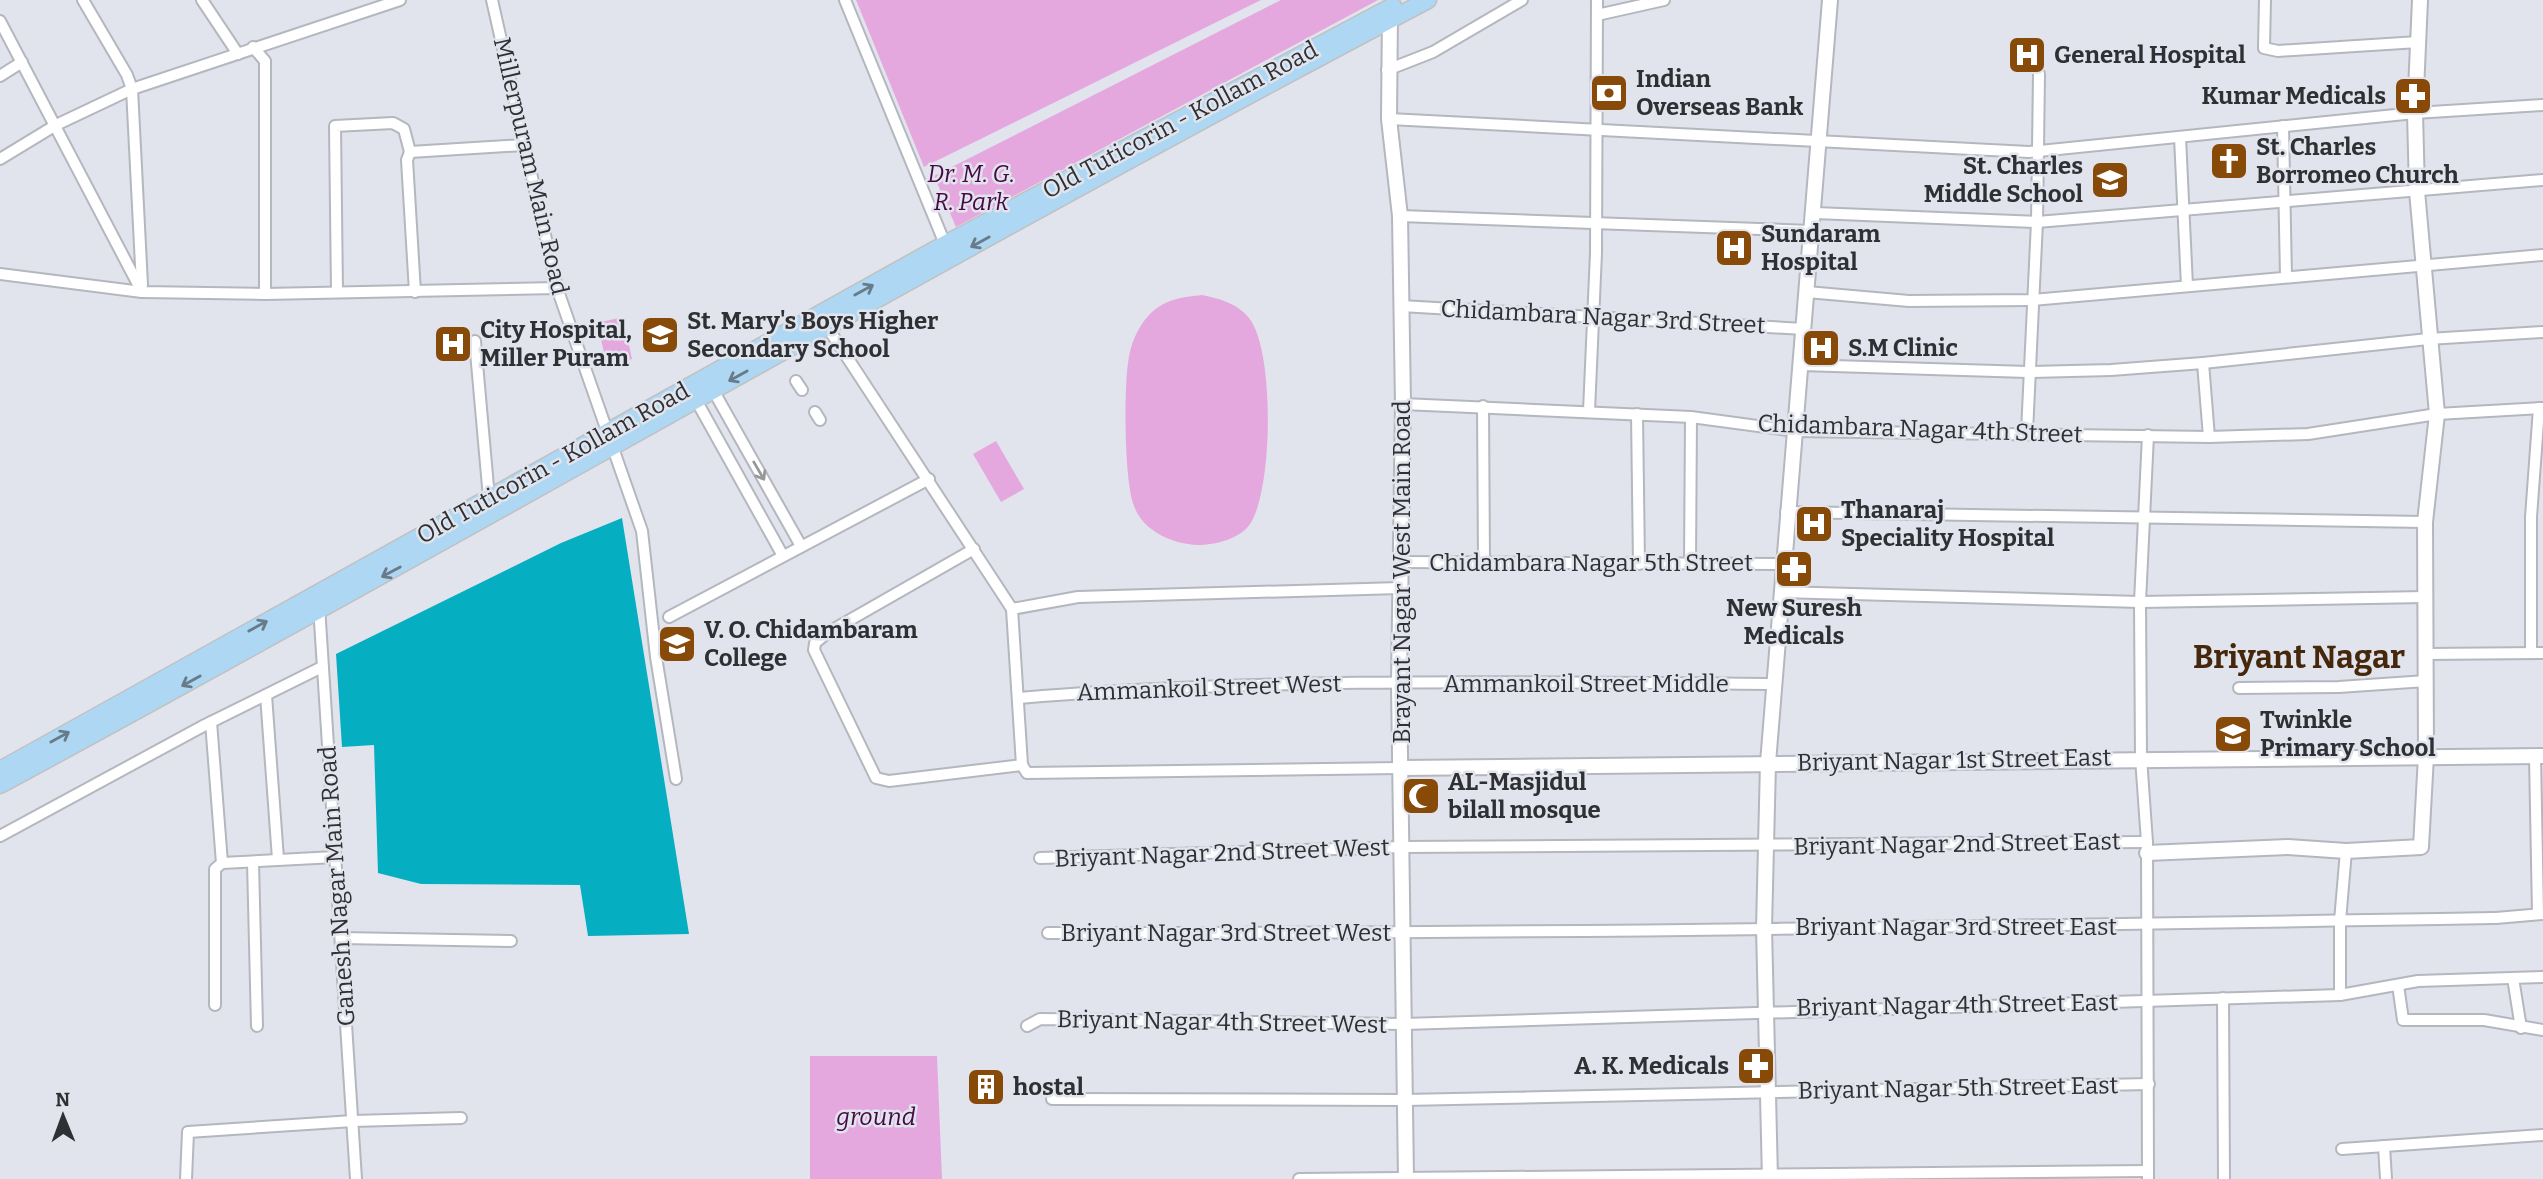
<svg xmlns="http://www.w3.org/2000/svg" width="2543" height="1179" viewBox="0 0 2543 1179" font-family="Bitter,serif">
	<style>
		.green { fill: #e4a8df }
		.water { fill: #06aec1 }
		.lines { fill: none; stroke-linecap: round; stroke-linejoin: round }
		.street-casing { stroke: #b4b7be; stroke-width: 14 }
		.secondary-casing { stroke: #b4b7be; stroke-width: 18 }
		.primary-casing { stroke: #c1c1c2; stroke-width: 19 }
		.street { stroke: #fff; stroke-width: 10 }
		.secondary { stroke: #fff; stroke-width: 14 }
		.primary { stroke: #add7f3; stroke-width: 16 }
		.oneway { stroke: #687b89 }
		.oneway2 { stroke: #979899 }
		.labels { text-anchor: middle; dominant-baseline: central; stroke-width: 5; stroke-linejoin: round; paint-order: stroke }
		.poi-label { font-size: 24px; font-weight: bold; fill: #2f3033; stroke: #e1e4ec; text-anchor: start }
		.street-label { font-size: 24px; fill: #2f3033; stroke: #e1e4ec }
		.park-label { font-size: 24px; font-style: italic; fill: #470845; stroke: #e1e4ec }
		.district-label { font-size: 32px; font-weight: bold; fill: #45270b; stroke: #e1e4ec }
	</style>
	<rect width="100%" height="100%" fill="#e1e4ec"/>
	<g class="green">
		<path d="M856,0h405l-337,167z"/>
		<path d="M1281,0h97l-422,227 -22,-51z"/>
		<path d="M1202,295c18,4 35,8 47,23 26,32 24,172 1,206 -10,15 -35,21 -52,21 -26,-1 -55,-14 -64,-39 -10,-26 -10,-115 -6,-143 2,-18 9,-35 21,-48 15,-16 34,-18 53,-20z"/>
		<path d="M623,317l9,42 -25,6 -10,-42z"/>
		<path d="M996,441l28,48 -23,13 -28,-48z"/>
		<path d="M810,1056h127l5,123h-132z"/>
	</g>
	<path class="water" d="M622,518l67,416 -101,2 -8,-51 -159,-1 -43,-11 -4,-128 -32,2 -6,-93 225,-111z"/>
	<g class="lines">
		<defs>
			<g id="street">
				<path d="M83,0l44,75 5,14 10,196"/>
				<path d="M202,0l36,54"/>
				<path d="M492,0l65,288 85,243 14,126 20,122"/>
				<path d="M845,0l100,244"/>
				<path d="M2265,0l-1,48 14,3 140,-9"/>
				<path d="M1597,15l67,-15"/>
				<path d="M0,21l142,271"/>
				<path d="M253,47l12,14v233"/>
				<path d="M1387,70l46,-18 89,-52"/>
				<path d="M0,76l22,-14"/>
				<path d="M1389,119l640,33 386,-39 128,-8"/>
				<path d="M2283,126l3,151"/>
				<path d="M2180,137l7,149"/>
				<path d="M410,152l114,-7"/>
				<path d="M0,159l56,-34 76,-36 268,-89"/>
				<path d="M1815,213l222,9 506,-42"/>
				<path d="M1400,216l411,15"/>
				<path d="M0,274l142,18 123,2 292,-6"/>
				<path d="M337,292l-2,-166 58,-3 11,6 6,23 -3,8 8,132"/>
				<path d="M1807,292l102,9 123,-1 511,-45"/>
				<path d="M1401,306l403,23"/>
				<path d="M824,322l188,287 10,156 5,8 374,-5"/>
				<path d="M475,341l14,157"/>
				<path d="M2203,363l6,74"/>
				<path d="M1801,365l227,7 83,-2 92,-7 225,-24 115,-7"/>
				<path d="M796,381l6,9"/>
				<path d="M713,390l88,156"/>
				<path d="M696,400l87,156"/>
				<path d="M1403,404l288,13 104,14 414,6 99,-3 129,-20 106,-6"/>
				<path d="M1483,406l1,157"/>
				<path d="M1589,411l7,-158 1,-253"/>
				<path d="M815,412l5,8"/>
				<path d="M1637,414l2,150"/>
				<path d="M2027,432l10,-210 2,-148"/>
				<path d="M2148,435l-8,167 1,156 6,84 1,337"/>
				<path d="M1786,512l639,10"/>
				<path d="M974,549l-147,84 -12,10 -1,7 62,128 13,3 133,-16"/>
				<path d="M1400,562l382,2"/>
				<path d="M1690,563l1,-146"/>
				<path d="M1780,592l360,10 285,-5"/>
				<path d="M319,606l37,573"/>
				<path d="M1012,609l66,-12 322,-9"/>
				<path d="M669,617l260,-138"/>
				<path d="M2531,652v-135l8,-109"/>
				<path d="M2425,654l118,-1"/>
				<path d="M2239,688l100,-1 87,-6"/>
				<path d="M266,695l12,164"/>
				<path d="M1019,698c251,-21 503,-16 754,-14"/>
				<path d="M211,722l11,141"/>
				<path d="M2535,756l3,158"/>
				<path d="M0,836l205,-111 117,-58"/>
				<path d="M1040,858l363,-11 744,-5"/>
				<path d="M253,862l4,164"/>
				<path d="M1048,933c483,1 965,-7 1448,-15l47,-4"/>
				<path d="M341,938l170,3"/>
				<path d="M2513,978l8,50"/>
				<path d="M2398,985l5,35h81l59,10"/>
				<path d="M2340,995v-74l6,-70"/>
				<path d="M2223,998l1,181"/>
				<path d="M215,1005v-136l7,-6 113,-6"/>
				<path d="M1027,1026l13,-7 364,5 936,-29 78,-14 125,-4"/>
				<path d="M1052,1099l353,1 744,-16"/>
				<path d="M2384,1146l2,33"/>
				<path d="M2342,1149l201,-14"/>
				<path d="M186,1179l2,-47 165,-11 108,-3"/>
				<path d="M1299,1179l849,-8"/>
			</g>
			<g id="secondary">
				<path d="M1390,12l-1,107 11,97 3,188 -4,280 7,495"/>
				<path d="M1401,768l1142,-12"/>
				<path d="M2147,853l141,-6 58,4 75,-4 5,-91 -1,-234 12,-108 -20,-223 -2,-78 5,-113"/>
				<path d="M1770,1179l-6,-251 4,-165 62,-763"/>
			</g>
			<g id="primary">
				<path d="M0,770l945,-526 448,-238"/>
				<path d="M0,785c478,-258 947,-532 1428,-785"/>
			</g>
		</defs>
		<use href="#street" class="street-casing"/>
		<use href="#secondary" class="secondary-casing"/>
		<use href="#primary" class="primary-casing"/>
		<use href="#street" class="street"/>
		<use href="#secondary" class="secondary"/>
		<use href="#primary" class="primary"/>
	</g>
	<defs><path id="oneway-shaft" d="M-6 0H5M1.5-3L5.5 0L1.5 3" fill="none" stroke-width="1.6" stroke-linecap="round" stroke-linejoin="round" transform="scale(1.75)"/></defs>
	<g class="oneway">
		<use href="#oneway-shaft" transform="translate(980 242) rotate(151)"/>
		<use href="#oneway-shaft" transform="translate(864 290) rotate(-29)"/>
		<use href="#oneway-shaft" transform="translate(738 376) rotate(151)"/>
		<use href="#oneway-shaft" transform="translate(391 572) rotate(152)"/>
		<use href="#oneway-shaft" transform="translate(258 626) rotate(-29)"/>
		<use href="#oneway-shaft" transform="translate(191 681) rotate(151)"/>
		<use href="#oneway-shaft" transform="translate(60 737) rotate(-29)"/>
	</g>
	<use class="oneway2" href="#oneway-shaft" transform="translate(759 471) rotate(60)"/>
	<defs>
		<symbol id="hospital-square" viewBox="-11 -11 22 22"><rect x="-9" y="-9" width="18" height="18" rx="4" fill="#874a08" stroke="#e1e4ec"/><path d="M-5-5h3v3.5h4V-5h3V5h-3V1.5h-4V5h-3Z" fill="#fff"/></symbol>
		<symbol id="bank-square" viewBox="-11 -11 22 22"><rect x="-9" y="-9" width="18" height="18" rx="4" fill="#874a08" stroke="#e1e4ec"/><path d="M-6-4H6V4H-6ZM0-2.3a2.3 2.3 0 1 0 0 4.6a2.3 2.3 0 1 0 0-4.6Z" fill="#fff"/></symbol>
		<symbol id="pharmacy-square" viewBox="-11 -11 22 22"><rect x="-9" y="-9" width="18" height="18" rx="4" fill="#874a08" stroke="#e1e4ec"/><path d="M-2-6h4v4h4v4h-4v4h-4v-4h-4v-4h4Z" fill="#fff"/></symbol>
		<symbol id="church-square" viewBox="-11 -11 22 22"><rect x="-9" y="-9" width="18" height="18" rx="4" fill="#874a08" stroke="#e1e4ec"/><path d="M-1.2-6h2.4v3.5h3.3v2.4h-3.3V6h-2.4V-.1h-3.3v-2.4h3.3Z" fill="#fff"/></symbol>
		<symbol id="school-square" viewBox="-11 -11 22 22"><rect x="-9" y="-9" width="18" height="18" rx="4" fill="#874a08" stroke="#e1e4ec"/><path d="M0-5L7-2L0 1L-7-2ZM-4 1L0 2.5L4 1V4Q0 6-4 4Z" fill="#fff"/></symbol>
		<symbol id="university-square" viewBox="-11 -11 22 22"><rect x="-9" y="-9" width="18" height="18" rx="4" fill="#874a08" stroke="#e1e4ec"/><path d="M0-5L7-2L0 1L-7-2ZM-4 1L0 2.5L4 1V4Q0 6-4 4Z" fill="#fff"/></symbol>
		<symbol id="mosque-square" viewBox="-11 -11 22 22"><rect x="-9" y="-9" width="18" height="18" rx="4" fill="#874a08" stroke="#e1e4ec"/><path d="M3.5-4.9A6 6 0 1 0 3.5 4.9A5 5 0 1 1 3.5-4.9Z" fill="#fff"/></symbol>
		<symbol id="building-square" viewBox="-11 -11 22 22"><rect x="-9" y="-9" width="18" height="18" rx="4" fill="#874a08" stroke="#e1e4ec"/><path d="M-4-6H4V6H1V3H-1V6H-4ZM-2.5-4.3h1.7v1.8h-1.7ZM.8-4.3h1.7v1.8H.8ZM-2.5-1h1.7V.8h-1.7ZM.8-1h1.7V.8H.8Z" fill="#fff"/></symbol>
	</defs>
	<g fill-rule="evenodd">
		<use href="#hospital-square" x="2005" y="33" width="44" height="44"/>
		<use href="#bank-square" x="1587" y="71" width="44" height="44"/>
		<use href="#pharmacy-square" x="2391" y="74" width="44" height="44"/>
		<use href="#church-square" x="2207" y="139" width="44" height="44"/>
		<use href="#school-square" x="2088" y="158" width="44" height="44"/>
		<use href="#hospital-square" x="1712" y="226" width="44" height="44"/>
		<use href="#school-square" x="638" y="313" width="44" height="44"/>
		<use href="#hospital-square" x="431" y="322" width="44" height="44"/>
		<use href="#hospital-square" x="1799" y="326" width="44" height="44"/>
		<use href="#hospital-square" x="1792" y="502" width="44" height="44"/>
		<use href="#pharmacy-square" x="1772" y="547" width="44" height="44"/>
		<use href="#university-square" x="655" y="622" width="44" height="44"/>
		<use href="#school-square" x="2211" y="712" width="44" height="44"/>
		<use href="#mosque-square" x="1399" y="774" width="44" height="44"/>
		<use href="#pharmacy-square" x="1734" y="1044" width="44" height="44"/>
		<use href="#building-square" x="964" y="1065" width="44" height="44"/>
	</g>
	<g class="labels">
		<g class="poi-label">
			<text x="2054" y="55">General Hospital</text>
			<text x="1636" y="79">Indian<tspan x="1636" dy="28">Overseas Bank</tspan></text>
			<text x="2386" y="96" text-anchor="end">Kumar Medicals</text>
			<text x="2256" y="147">St. Charles<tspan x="2256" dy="28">Borromeo Church</tspan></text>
			<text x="2083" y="166" text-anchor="end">St. Charles<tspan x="2083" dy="28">Middle School</tspan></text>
			<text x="1761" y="234">Sundaram<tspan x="1761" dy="28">Hospital</tspan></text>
			<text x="687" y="321">St. Mary's Boys Higher<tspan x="687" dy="28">Secondary School</tspan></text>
			<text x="480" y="330">City Hospital,<tspan x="480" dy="28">Miller Puram</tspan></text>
			<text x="1848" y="348">S.M Clinic</text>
			<text x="1841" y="510">Thanaraj<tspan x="1841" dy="28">Speciality Hospital</tspan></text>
			<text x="1794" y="608" text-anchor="middle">New Suresh<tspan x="1794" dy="28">Medicals</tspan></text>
			<text x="704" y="630">V. O. Chidambaram<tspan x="704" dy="28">College</tspan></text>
			<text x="2260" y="720">Twinkle<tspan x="2260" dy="28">Primary School</tspan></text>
			<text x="1448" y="782">AL-Masjidul<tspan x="1448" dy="28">bilall mosque</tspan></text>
			<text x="1729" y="1066" text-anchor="end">A. K. Medicals</text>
			<text x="1013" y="1087">hostal</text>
		</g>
		<g class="street-label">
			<text transform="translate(1180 120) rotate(-28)">Old Tuticorin - Kollam Road</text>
			<text transform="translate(531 166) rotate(77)">Millerpuram Main Road</text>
			<text transform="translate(1603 317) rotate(3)">Chidambara Nagar 3rd Street</text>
			<text transform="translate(1920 429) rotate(2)">Chidambara Nagar 4th Street</text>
			<text transform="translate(553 463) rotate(-29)">Old Tuticorin - Kollam Road</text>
			<text x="1591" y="563">Chidambara Nagar 5th Street</text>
			<text transform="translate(1402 572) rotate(-90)">Brayant Nagar West Main Road</text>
			<text x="1586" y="684">Ammankoil Street Middle</text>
			<text transform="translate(1209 688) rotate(-2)">Ammankoil Street West</text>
			<text transform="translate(1954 760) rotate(-1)">Briyant Nagar 1st Street East</text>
			<text transform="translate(1957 844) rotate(-1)">Briyant Nagar 2nd Street East</text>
			<text transform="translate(1222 853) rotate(-2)">Briyant Nagar 2nd Street West</text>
			<text transform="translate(337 886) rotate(-94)">Ganesh Nagar Main Road</text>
			<text x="1956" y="927">Briyant Nagar 3rd Street East</text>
			<text x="1226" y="933">Briyant Nagar 3rd Street West</text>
			<text transform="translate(1957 1005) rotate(-1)">Briyant Nagar 4th Street East</text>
			<text transform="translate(1222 1022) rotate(1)">Briyant Nagar 4th Street West</text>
			<text transform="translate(1958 1088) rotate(-1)">Briyant Nagar 5th Street East</text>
		</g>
		<g class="park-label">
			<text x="971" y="174">Dr. M. G.<tspan x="971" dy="28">R. Park</tspan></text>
			<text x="876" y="1117">ground</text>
		</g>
		<g class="district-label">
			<text x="2299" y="657">Briyant Nagar</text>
		</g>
	</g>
	<g transform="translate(63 1116) rotate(359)" stroke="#e1e4ec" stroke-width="5" paint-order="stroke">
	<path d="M0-5L12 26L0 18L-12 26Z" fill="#2f3033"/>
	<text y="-10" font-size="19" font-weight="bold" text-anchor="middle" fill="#2f3033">N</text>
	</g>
</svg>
